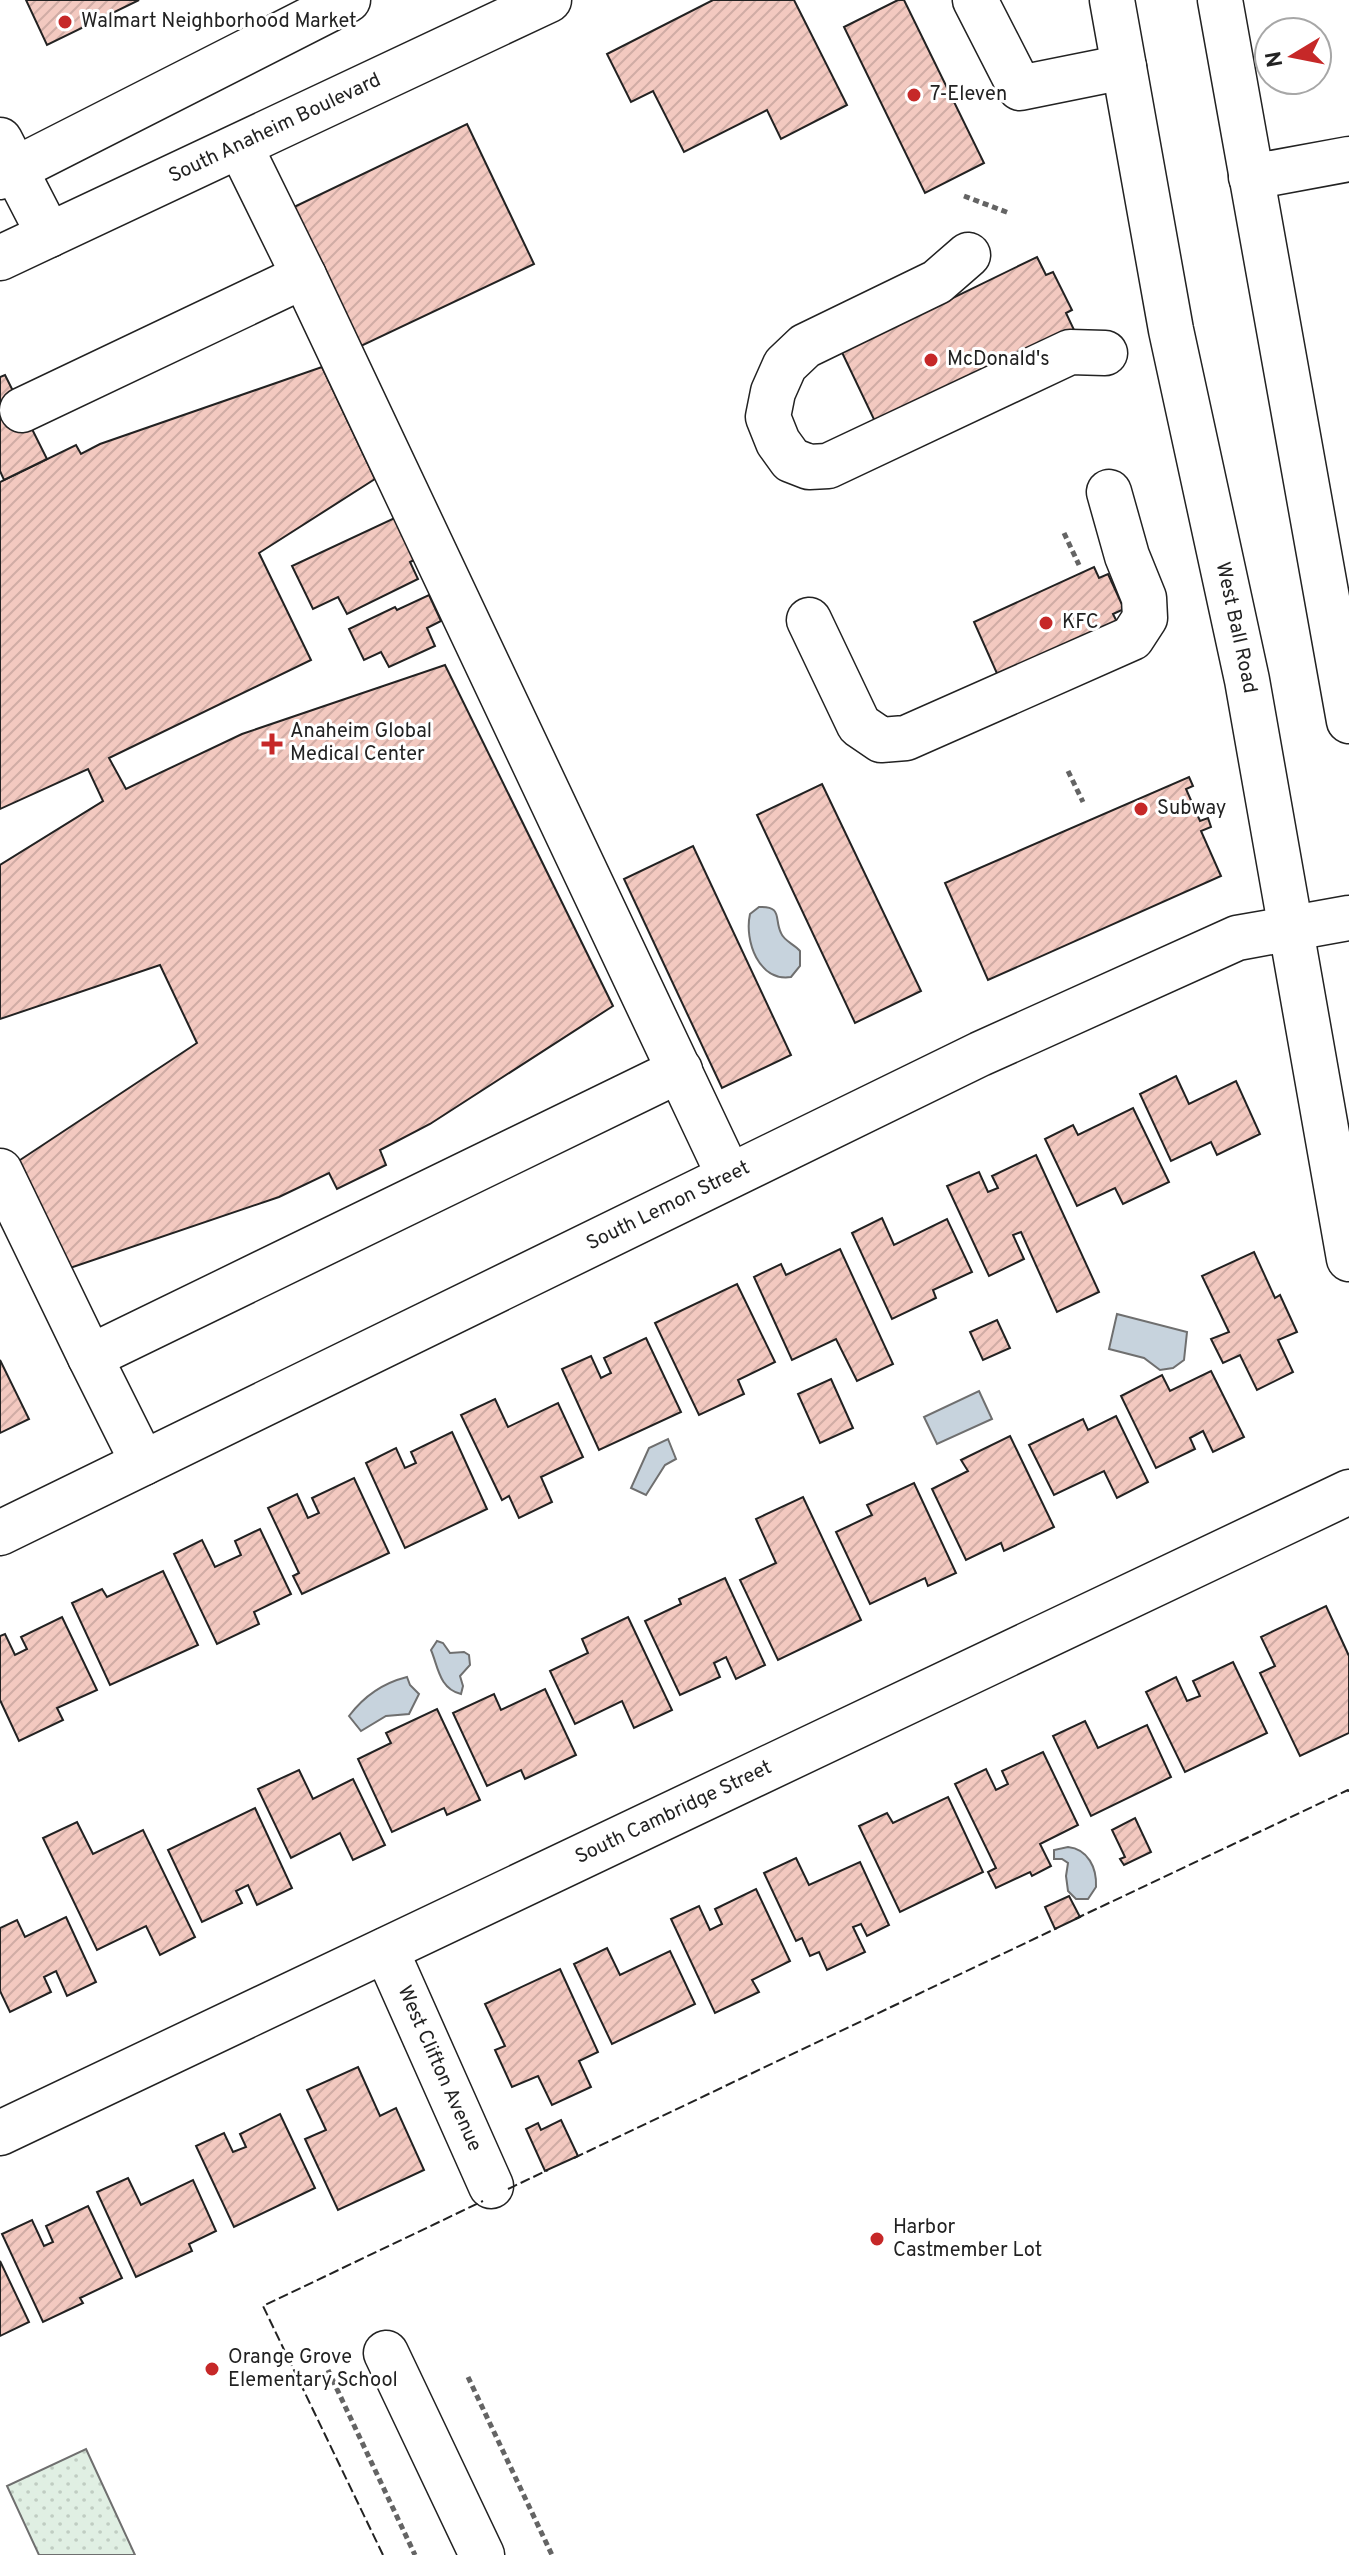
<svg xmlns="http://www.w3.org/2000/svg" width="1349" height="2555" viewBox="0 0 1349 2555" font-family="Overpass,sans-serif">
	<style>
		.park { fill: url(#park-dots); stroke: #6f6f6f; stroke-width: 2 }
		.water { fill: #c7d3dd; stroke: #6f6f6f; stroke-width: 2 }
		.building { fill: url(#building-hatch); stroke: #222; stroke-width: 2 }
		.lines { fill: none; stroke-linecap: round; stroke-linejoin: round }
		.minor-casing { stroke: #222; stroke-width: 47 }
		.major-casing { stroke: #222; stroke-width: 47 }
		.path { stroke: #646464; stroke-width: 5; stroke-dasharray: 6 4; stroke-linecap: butt }
		.minor { stroke: #fff; stroke-width: 44 }
		.major { stroke: #fff; stroke-width: 44 }
		.fence { stroke: #222; stroke-width: 2; stroke-dasharray: 10 4; stroke-linecap: butt }
		.poi-dot { fill: #c62828; stroke: #fff; stroke-width: 3 }
		.labels { text-anchor: middle; dominant-baseline: central; stroke-width: 6; stroke-linejoin: round; paint-order: stroke }
		.poi-label { font-size: 20px; fill: #222; stroke: #fff; text-anchor: start }
		.street-label { font-size: 20px; fill: #222; stroke: #fff }
	</style>
	<defs>
		<pattern id="park-dots" width="8" height="8" patternUnits="userSpaceOnUse" patternTransform="scale(2)"><rect width="8" height="8" fill="#e0efe3"/><path d="M2 2h.1M6 6h.1" fill="none" stroke="#c0cdc2" stroke-width="1.8" stroke-linecap="round"/></pattern>
		<pattern id="building-hatch" width="6" height="6" patternUnits="userSpaceOnUse" patternTransform="scale(2)"><rect width="6" height="6" fill="#f3c9c0"/><path d="M-1 1l2-2M0 6l6-6M5 7l2-2" fill="none" stroke="#d0aca5"/></pattern>
	</defs>
	<rect width="100%" height="100%" fill="#fff"/>
	<path class="park" d="M86,2449l49,106h-96l-32,-69z"/>
	<g class="water">
		<path d="M759,907c24,-1 15,12 22,26 3,8 13,11 19,18v15l-9,11c-32,5 -47,-36 -41,-63z"/>
		<path d="M1117,1314l70,18 -3,28 -11,8 -13,2 -16,-12 -35,-9z"/>
		<path d="M979,1391l13,28 -55,25 -13,-27z"/>
		<path d="M668,1439l8,20 -11,6 -19,30 -15,-7 18,-40z"/>
		<path d="M437,1641l6,2 7,10 14,-1 5,3 1,10 -10,11 3,10 -2,8c-22,-5 -23,-28 -30,-44z"/>
		<path d="M407,1677l3,8 9,9 -10,20 -23,2 -25,15 -12,-15c15,-20 34,-33 58,-39z"/>
		<path d="M1068,1847c20,2 29,21 28,40l-8,12h-12l-8,-8 -2,-15 2,-13 -6,-4h-8v-9z"/>
	</g>
	<g class="building">
		<path d="M26,0h113l-92,45z"/>
		<path d="M713,0h81l53,105 -66,34 -14,-29 -83,42 -31,-61 -22,11 -24,-48z"/>
		<path d="M898,0h6l80,163 -59,30 -81,-166z"/>
		<path d="M467,124l67,140 -173,82 -67,-139z"/>
		<path d="M1037,257l9,18 7,-3 19,38 -6,3 9,19 -195,100 -43,-90 42,-8z"/>
		<path d="M322,367l53,112 -116,74 52,107 -202,98 17,31 116,-55 203,-69 168,341 -183,118 -50,26 6,15 -49,24 -8,-16 -50,24 -212,72 -50,-107 180,-119 -37,-78 -160,54v-154l103,-64 -15,-32 -88,40v-327l76,-37 5,9 19,-10z"/>
		<path d="M5,375l42,84 -43,21 -4,-9v-94z"/>
		<path d="M401,515l20,42 -11,5 8,17 -71,35 -9,-17 -25,12 -21,-43z"/>
		<path d="M1094,567l5,11 9,-4 16,35 -11,5 5,10 -119,54 -25,-56z"/>
		<path d="M429,595l12,26 -14,7 8,18 -46,21 -8,-15 -17,8 -15,-31 46,-22 2,3z"/>
		<path d="M1189,777l4,9 -7,3 14,32 8,-3 3,9 -10,4 20,45 -233,104 -43,-97z"/>
		<path d="M822,784l99,207 -66,32 -98,-208z"/>
		<path d="M693,846l98,209 -69,33 -98,-209z"/>
		<path d="M1176,1076l13,28 47,-23 24,53 -43,21 -6,-13 -40,19 -31,-67z"/>
		<path d="M1133,1108l36,74 -46,22 -8,-16 -38,18 -32,-67 28,-14 5,10z"/>
		<path d="M1036,1155l63,137 -42,20 -36,-80 -8,3 11,24 -35,17 -42,-90 32,-14 9,20 10,-4 -6,-12z"/>
		<path d="M882,1218l12,27 53,-26 25,53 -39,18 3,8 -44,21 -40,-86z"/>
		<path d="M840,1249l53,115 -36,17 -21,-42 -44,21 -38,-83 27,-13 5,11z"/>
		<path d="M1254,1252l21,46 5,-3 17,37 -19,8 15,32 -36,18 -17,-35 -17,8 -12,-24 18,-7 -27,-56z"/>
		<path d="M737,1284l38,78 -37,18 6,14 -45,21 -44,-92z"/>
		<path d="M997,1320l13,28 -27,12 -13,-28z"/>
		<path d="M646,1338l35,74 -82,38 -37,-81 29,-13 10,22 10,-5 -7,-15z"/>
		<path d="M0,1360l29,59 -29,14z"/>
		<path d="M1211,1371l33,66 -31,15 -10,-21 -13,7 5,11 -39,19 -35,-72 41,-21 8,16z"/>
		<path d="M831,1379l22,49 -33,15 -22,-49z"/>
		<path d="M495,1399l13,28 50,-24 25,54 -42,20 11,25 -33,16 -10,-22 -7,4 -41,-85z"/>
		<path d="M1116,1416l32,66 -31,16 -13,-27 -50,24 -25,-50 54,-26 5,11z"/>
		<path d="M452,1432l35,77 -82,39 -39,-85 30,-15 9,20 11,-5 -5,-11z"/>
		<path d="M1010,1436l44,91 -50,24 -3,-8 -35,17 -34,-71 36,-18 -7,-11z"/>
		<path d="M354,1478l35,75 -87,41 -9,-18 6,-3 -31,-65 29,-14 11,24 11,-5 -7,-15z"/>
		<path d="M914,1483l42,90 -28,13 -3,-8 -55,26 -34,-72 36,-17 -5,-10z"/>
		<path d="M803,1497l58,123 -83,40 -38,-80 36,-17 -20,-44z"/>
		<path d="M260,1529l31,65 -37,18 5,12 -42,20 -43,-90 28,-14 13,27 26,-12 -6,-14z"/>
		<path d="M163,1571l35,74 -88,40 -38,-82 30,-14 5,8z"/>
		<path d="M725,1578l40,87 -29,14 -10,-22 -12,6 6,14 -40,18 -35,-74 36,-17 -2,-5z"/>
		<path d="M1326,1606l23,50v77l-49,23 -40,-83 15,-7 -14,-29z"/>
		<path d="M62,1617l35,73 -40,18 6,12 -44,21 -19,-41v-64l5,-2 10,21 12,-6 -6,-12z"/>
		<path d="M628,1617l44,93 -38,18 -12,-27 -47,23 -25,-53 38,-18 -6,-14z"/>
		<path d="M1233,1662l34,71 -82,39 -39,-80 30,-15 11,24 13,-5 -7,-15z"/>
		<path d="M545,1689l31,66 -51,24 -4,-9 -34,16 -34,-73 41,-19 7,16z"/>
		<path d="M437,1709l43,91 -33,15 -3,-7 -52,24 -34,-73 33,-16 -5,-10z"/>
		<path d="M1085,1721l13,27 49,-23 24,52 -80,39 -38,-80z"/>
		<path d="M1043,1752l35,73 -38,19 11,22 -19,10 -2,-4 -34,16 -8,-16 8,-4 -41,-84 31,-15 10,21 12,-6 -6,-13z"/>
		<path d="M299,1770l14,29 40,-20 32,66 -32,15 -13,-27 -49,25 -33,-69z"/>
		<path d="M948,1797l35,75 -83,40 -41,-86 28,-13 6,10z"/>
		<path d="M255,1808l37,80 -35,17 -9,-20 -12,6 6,12 -40,19 -34,-72z"/>
		<path d="M1135,1818l16,34 -27,13 -4,-6 5,-2 -13,-27z"/>
		<path d="M77,1822l16,32 50,-24 52,107 -35,18 -14,-29 -49,24 -54,-112z"/>
		<path d="M796,1858l13,27 51,-23 29,63 -22,11 -6,-12 -8,3 12,25 -38,18 -8,-18 -9,4 -8,-18 -6,3 -32,-68z"/>
		<path d="M756,1889l34,72 -38,19 7,12 -44,21 -44,-94 28,-13 11,24 12,-6 -7,-15z"/>
		<path d="M1069,1896l11,21 -25,12 -10,-22z"/>
		<path d="M66,1917l30,65 -29,14 -11,-25 -12,6 7,15 -41,20 -10,-21v-63l17,-8 8,17z"/>
		<path d="M607,1948l13,27 50,-24 25,53 -83,40 -38,-80z"/>
		<path d="M560,1969l38,83 -19,9 12,26 -39,18 -14,-29 -26,11 -17,-37 10,-4 -20,-42z"/>
		<path d="M358,2067l22,49 16,-8 28,62 -86,40 -33,-71 21,-9 -19,-40z"/>
		<path d="M280,2114l35,74 -81,39 -38,-81 28,-13 9,19 13,-5 -6,-13z"/>
		<path d="M561,2120l17,36 -33,15 -19,-42 12,-6 3,7z"/>
		<path d="M128,2178l13,27 52,-25 23,51 -27,13 3,7 -56,26 -39,-85z"/>
		<path d="M88,2206l34,72 -42,20 3,5 -40,19 -41,-88 30,-14 12,26 9,-4 -7,-16z"/>
		<path d="M0,2261l29,61 -29,14z"/>
	</g>
	<g class="lines">
		<defs>
			<g id="minor">
				<path d="M975,0l45,88 104,-21"/>
				<path d="M0,140l49,95"/>
				<path d="M240,146l64,130 425,900"/>
				<path d="M1251,177l98,-18"/>
				<path d="M968,255l-31,27 -132,64 -20,19 -12,27 -5,25 10,25 13,18 18,7 19,-1 242,-114 35,1"/>
				<path d="M22,410l282,-134"/>
				<path d="M809,620l50,105 22,15 25,-2 226,-100 13,-20 -1,-20 -17,-42 -18,-64"/>
				<path d="M0,1171l90,186"/>
				<path d="M143,1463l-53,-106 590,-287"/>
				<path id="s1" d="M0,1533l980,-479 257,-116 112,-20"/>
				<path id="s2" d="M386,1950l105,236"/>
				<path id="s3" d="M0,2133l1349,-641"/>
				<path d="M386,2353l96,202"/>
			</g>
			<g id="major">
				<path id="s4" d="M1112,0l59,330 76,350 102,579"/>
				<path d="M1220,0l129,721"/>
				<path d="M0,177l348,-177"/>
				<path id="s5" d="M0,258l549,-258"/>
			</g>
		</defs>
		<use href="#minor" class="minor-casing"/>
		<use href="#major" class="major-casing"/>
		<g class="path">
			<path d="M964,196l45,17"/>
			<path d="M1064,533l15,32"/>
			<path d="M1068,771l15,31"/>
			<path d="M328,2370l87,185"/>
			<path d="M468,2377l84,178"/>
		</g>
		<use href="#minor" class="minor"/>
		<use href="#major" class="major"/>
		<g class="fence">
			<path d="M1075,1919l273,-129 1,3"/>
			<path d="M574,2158l483,-230"/>
			<path d="M508,2189l40,-19"/>
			<path d="M383,2555l-120,-249 220,-105"/>
		</g>
	</g>
	<g class="poi-dot">
		<circle cx="65" cy="22" r="8"/>
		<circle cx="914" cy="95" r="8"/>
		<circle cx="931" cy="360" r="8"/>
		<circle cx="1046" cy="623" r="8"/>
		<path d="M268 732h8v8h8v8h-8v8h-8v-8h-8v-8h8z"/>
		<circle cx="1141" cy="809" r="8"/>
		<circle cx="877" cy="2239" r="8"/>
		<circle cx="212" cy="2369" r="8"/>
	</g>
	<g class="labels">
		<g class="poi-label">
			<text x="81" y="22">Walmart Neighborhood Market</text>
			<text x="930" y="95">7-Eleven</text>
			<text x="947" y="360">McDonald's</text>
			<text x="1062" y="623">KFC</text>
			<text x="290" y="732">Anaheim Global<tspan x="290" dy="23">Medical Center</tspan></text>
			<text x="1157" y="809">Subway</text>
			<text x="893" y="2228">Harbor<tspan x="893" dy="23">Castmember Lot</tspan></text>
			<text x="228" y="2358">Orange Grove<tspan x="228" dy="23">Elementary School</tspan></text>
		</g>
		<g class="street-label">
			<text stroke="none"><textPath href="#s5" startOffset="304">South Anaheim Boulevard</textPath></text>
			<text stroke="none"><textPath href="#s4" startOffset="640">West Ball Road</textPath></text>
			<text stroke="none"><textPath href="#s1" startOffset="744">South Lemon Street</textPath></text>
			<text stroke="none"><textPath href="#s3" startOffset="746">South Cambridge Street</textPath></text>
			<text stroke="none"><textPath href="#s2" startOffset="130">West Clifton Avenue</textPath></text>
		</g>
	</g>
	<g transform="translate(1293 56) rotate(260)"><circle r="38" fill="#ffffff" stroke="#a7a7a7" stroke-width="2"/>
	<path d="M0-6L14 30L0 20L-14 30Z" fill="#c62828"/>
	<text y="-12" font-size="22" font-weight="bold" text-anchor="middle" fill="#222222">N</text>
	</g>
</svg>
